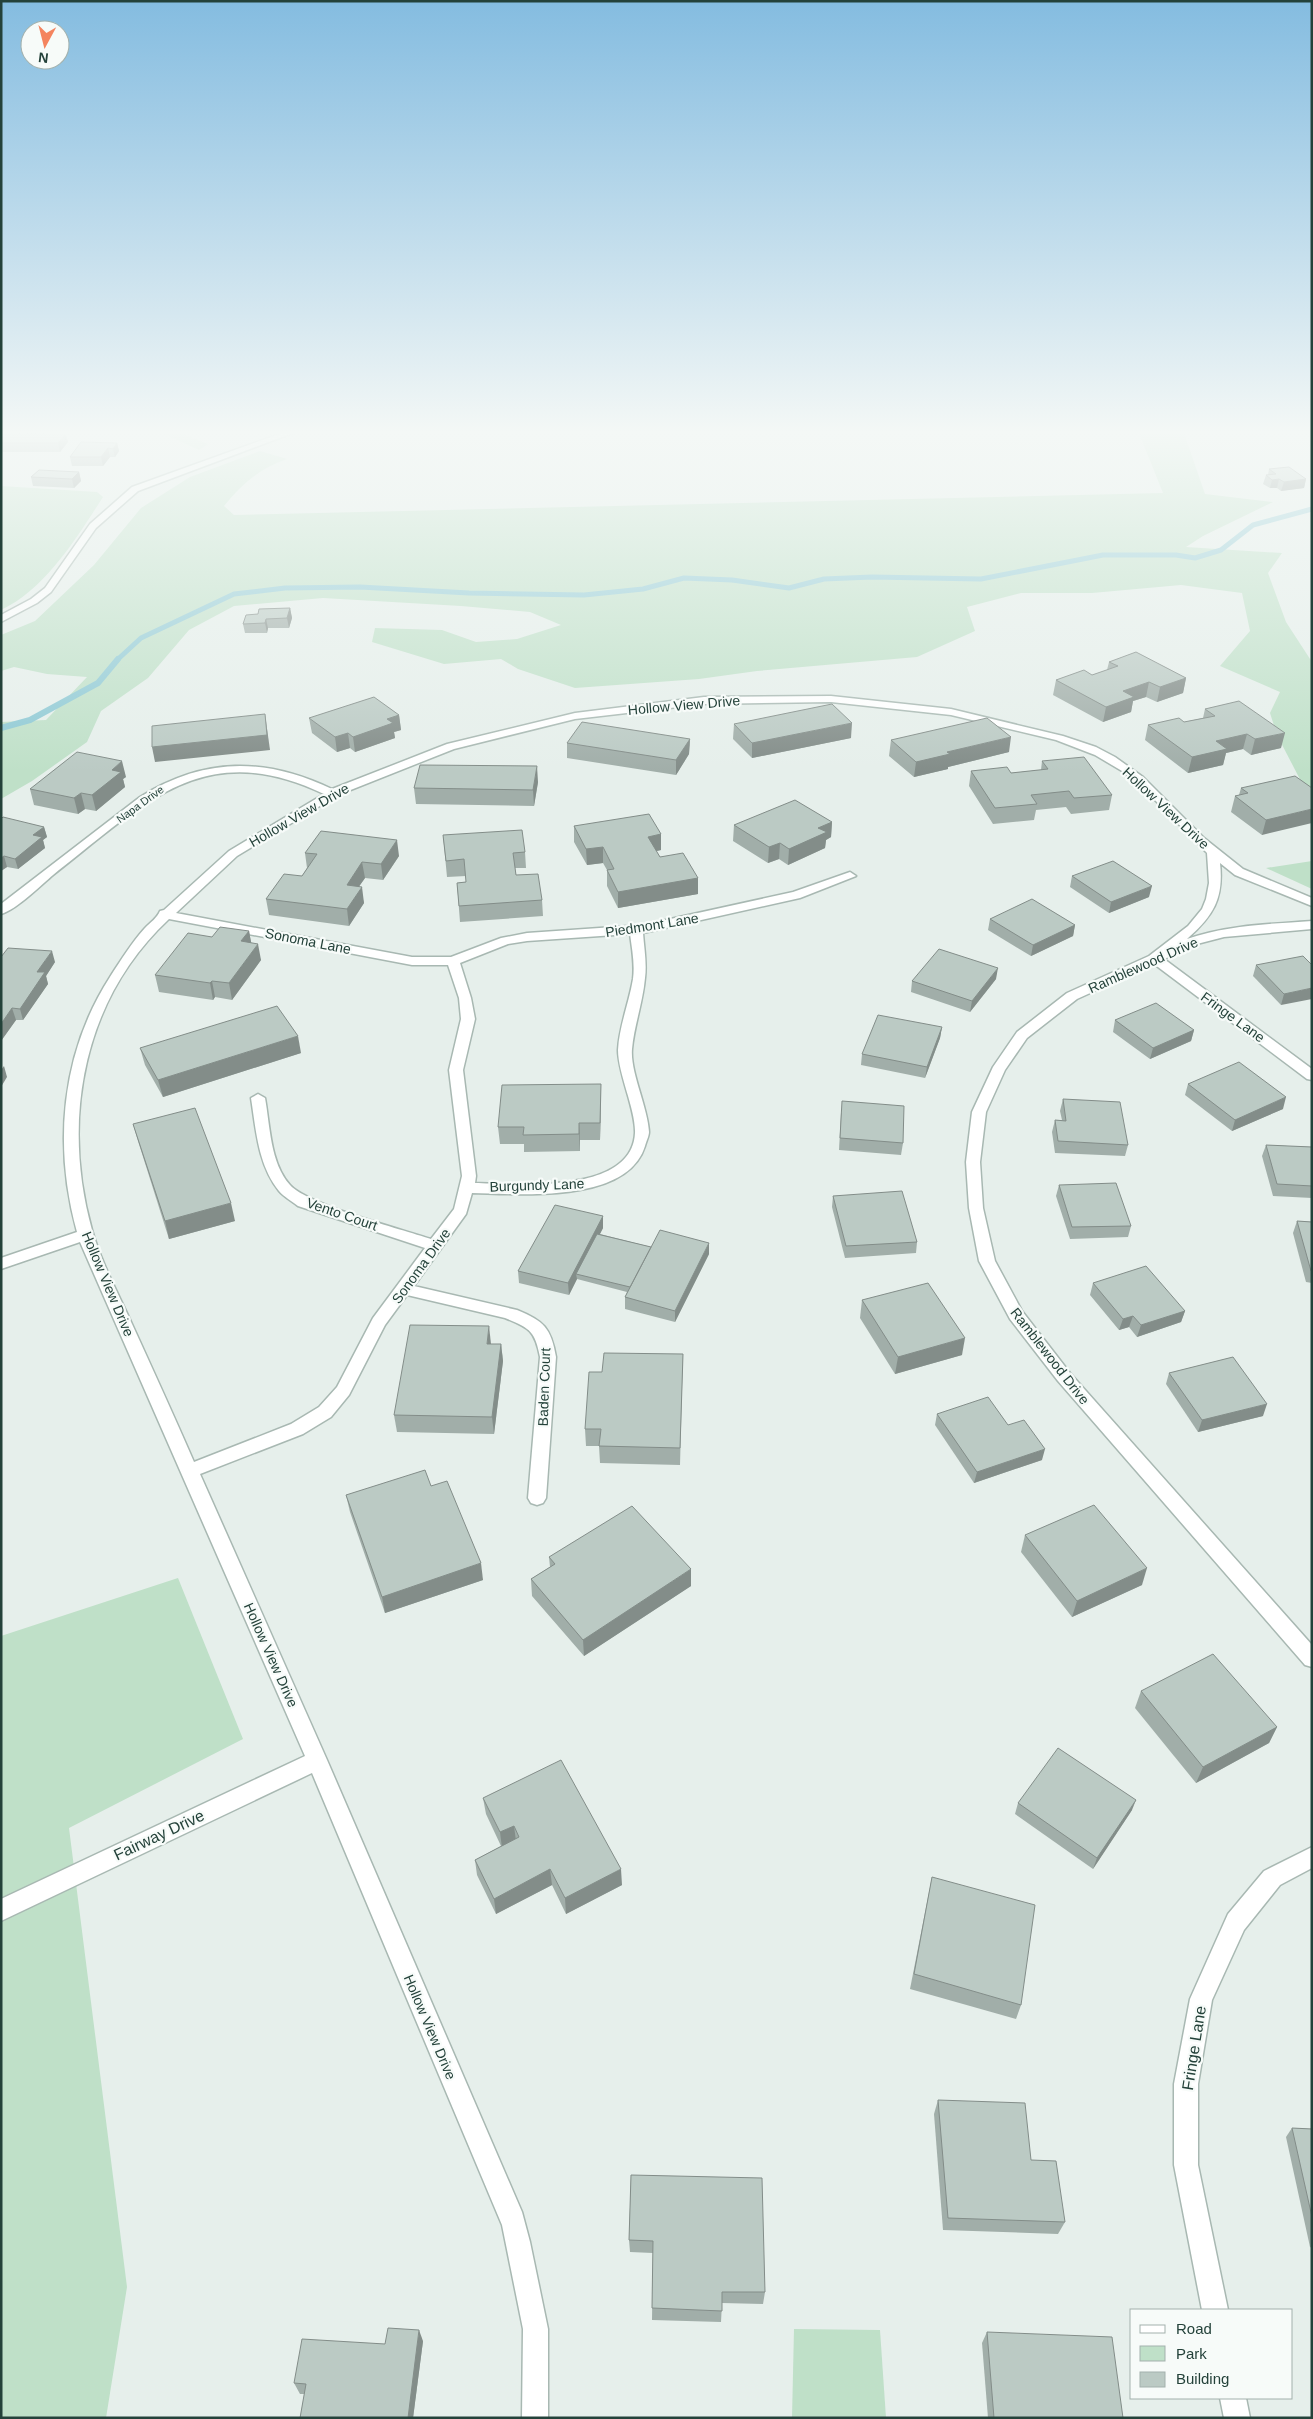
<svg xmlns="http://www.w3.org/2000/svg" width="1313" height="2419" viewBox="0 0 1313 2419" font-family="Arial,sans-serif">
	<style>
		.green { fill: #bfe0c8 }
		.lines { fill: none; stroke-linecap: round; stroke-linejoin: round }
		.stream-far1 { stroke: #8ec9d4; stroke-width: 5 }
		.stream { stroke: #8ec9d4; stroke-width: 6 }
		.street-casing { stroke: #a8b8b2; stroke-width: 3 }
		.street { fill: #fff; fill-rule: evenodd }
		.wall { fill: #a1aea9 }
		.shaded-wall { fill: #838d89 }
		.building { fill: #bbcac4; stroke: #838d89 }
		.labels { text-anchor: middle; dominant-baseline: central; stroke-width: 4.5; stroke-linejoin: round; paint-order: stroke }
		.far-street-label { font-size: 11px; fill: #24423a; stroke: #f7fbf9 }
		.street-label { font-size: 14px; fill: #24423a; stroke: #f7fbf9 }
		.near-street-label { font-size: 16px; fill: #24423a; stroke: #f7fbf9 }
	</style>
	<rect width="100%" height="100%" fill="#e6efeb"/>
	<g class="green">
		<path d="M162,433h18l28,11 -9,6z"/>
		<path d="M1139,433h45l21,61 68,8 -70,34 -17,11 96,6 -14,20 18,49 26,40v133l-7,-6 -28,-54 -7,-22 10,-21 -60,-26 30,-35 -8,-38 -61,-8 -89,8h-71l-54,14 8,24 -58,26 -160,14 -58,8 -124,9 -57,-19 -17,-10 -57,5 -72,-22 3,-14 67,2 34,12 41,-3 44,-14 -31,-13 -69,-6 -138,-8 -89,8 -45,24 -41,48 -47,33 -14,31 -55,39 -31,18v-77l45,-2 41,-43 -40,-3 -33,-7 -13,4v-36l34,-14 59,-56 47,-57 49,-31 70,-26 27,8c-27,9 -46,26 -63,47l10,9 929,-22z"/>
		<path d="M1,486l96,6 6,5c-26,40 -57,92 -102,113z"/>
		<path d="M1312,861v28l-46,-21z"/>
		<path d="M178,1578l65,161 -174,89 58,459 -21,131h-105v-782z"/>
		<path d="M794,2329l86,1 6,88h-94z"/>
	</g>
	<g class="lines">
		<path class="stream-far1" d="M116,661l25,-23 93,-44 51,-6 75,-1 109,6 115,2 59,-6 41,-11 48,2 57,8 35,-9 48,-2 109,2 122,-24h73l19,3 26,-8 32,-25 59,-16"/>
		<path class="stream" d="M1,728l29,-8 68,-37 20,-24"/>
		<defs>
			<g id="street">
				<path d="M282,433h11l-155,58 -42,37 -45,64 -14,11 -36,19v-7l30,-16 14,-11 45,-64 42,-37z"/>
				<path d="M831,696l120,13 112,27 33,11 19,10 28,20 61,61 39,31 69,29v8l-77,-31 -15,-12c4,36 -7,53 -33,76 40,-14 83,-15 125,-18v8l-88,8 -27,7 -33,15 148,110v11l-5,-1 -153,-115 -77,35 -50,39 -22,32 -19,42 -6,50 3,46 12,53 27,50 48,62 242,272v22l-7,-2 -247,-284 -48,-62 -31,-58 -10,-53 -3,-46 6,-50 21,-45 24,-35 50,-39 82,-37 39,-30 14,-17 4,-10 3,-16 -2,-30 -59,-60 -26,-22 -27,-16 -39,-15 -105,-25 -120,-13 -127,2 -129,15 -121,30 -116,46 -101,61 -61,57 236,44h39l50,-19 26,-5 116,-8 150,-33 57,-20 6,4 -56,22 -157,35c1,15 4,30 2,45 -2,24 -11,48 -13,71 -2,23 16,59 17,83 0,4 -3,10 -4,14 -18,58 -125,48 -173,47l-6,21 -52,72 103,24c27,11 34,18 39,47l-10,141 -3,5 -6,2 -6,-2 -3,-5 12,-141c-5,-26 -10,-29 -35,-39l-98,-23 -22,30 -36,70 -18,22 -28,17 -103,40 127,286 195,452 8,30 18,87v89h-26l1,-89 -21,-104 -190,-452 -311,148v-22l304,-143 -225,-514 -79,27v-11l76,-26c-24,-86 -16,-179 33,-255 11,-17 22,-35 35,-49 6,-6 12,-10 15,-17l4,-1 65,-59 95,-57c-121,-58 -181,11 -271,81 -12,10 -37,35 -52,39v-10l139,-107c64,-40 125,-40 192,-8l115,-45 128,-31 129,-16zM169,919l243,46h36l11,33 2,21 -12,51 13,106 -8,33 -23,30c-30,-10 -123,-34 -141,-54 -20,-22 -20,-60 -25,-87l-7,-4 -7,4c5,32 7,67 28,93 5,6 13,10 19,15l127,42 -52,70 -36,69 -18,20 -28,17 -97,38c-20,-46 -41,-92 -62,-138 -14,-31 -31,-62 -40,-94 -31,-111 -9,-231 77,-311zM630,934c2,15 5,30 3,45 -4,24 -14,48 -15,71 0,24 18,60 17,83 -3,62 -119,51 -160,50l1,-7 -13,-106 12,-51 -4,-21 -11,-35 48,-19 19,-3z"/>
				<path d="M1312,1847v21l-32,17 -36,45 -32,70 -14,84v81l30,145h-26l-28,-145v-81l16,-85 38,-85 36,-43z"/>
				<path d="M1220,2398h26l4,20h-26z"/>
			</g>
		</defs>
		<use href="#street" class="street-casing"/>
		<use href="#street" class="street"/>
	</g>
	<g class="wall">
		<path d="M1,433l65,1 2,8 -8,10h-59z"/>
		<path d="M117,443l2,8 -4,6h-5l-7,9h-31l-2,-9z"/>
		<path d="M1269,469l37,10 -2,9 -23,3 -4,-3h-7l-7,-4 3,-9h2z"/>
		<path d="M79,472l2,9 -7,7 -41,-2 -2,-9z"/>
		<path d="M290,608l2,10 -3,10h-21l-1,5h-22l-2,-9 15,-10z"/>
		<path d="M1109,662l77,16 -3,15 -26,9 -11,-5 -13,4 -2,11 -28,10 -50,-27 3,-15 36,-5 15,-5z"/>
		<path d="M1205,709l76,39 -30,7 -8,-6 -17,4 -3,12 -35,8 -43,-33 3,-15 36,-3 19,-4z"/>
		<path d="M399,715l2,15 -7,2 1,6 -40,14 -5,-4 -13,4 -25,-19 -3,-15z"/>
		<path d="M734,724l117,14 -99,20 -19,-19z"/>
		<path d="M690,739l-1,15 -13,21 -109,-17v-15z"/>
		<path d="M891,740l118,12 -61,15v2l-34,8 -25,-21z"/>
		<path d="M1042,761l70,34 -3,15 -38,4 -5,-7 -30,3 -2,10 -41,4 -24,-38 2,-15 40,2 30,-3z"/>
		<path d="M126,777l-3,2 2,8 -29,24 -11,-2 -7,5 -44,-9 -4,-16z"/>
		<path d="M538,782l-4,24 -118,-2 -2,-16z"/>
		<path d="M1241,788h71l-50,47 -31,-23 4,-16 4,-1z"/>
		<path d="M1,819l43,8 3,10 -4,3 2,8 -27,21 -11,-2 -6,4z"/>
		<path d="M832,822l-1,15 -5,3 -1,8 -37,17 -9,-6 -11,4 -35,-22 1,-16z"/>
		<path d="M574,826l87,8v16l-5,1 4,6 38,21v16l-80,14 -11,-22v-16l-4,-7 -16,2 -13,-23z"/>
		<path d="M443,835l82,17 1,16h-11l1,7 26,25 1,16 -83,6 -3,-39 9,-1v-6l-19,1z"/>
		<path d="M305,853l94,3 -16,24 -18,-2 -6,8 5,17 -15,23 -80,-11 -3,-16 36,-23 5,-8z"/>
		<path d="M1072,876l77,21 -40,16 -39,-26z"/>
		<path d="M990,919l85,6 -2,11 -42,20 -43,-26z"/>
		<path d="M249,931l2,12 10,17 -29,40 -17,-3 -2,3 -54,-8 -4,-17 57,-38z"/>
		<path d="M1,957l54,5 -9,14 2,8 -25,36h-7l-15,21z"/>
		<path d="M1256,965h56l-31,40 -28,-29z"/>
		<path d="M996,979l-26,33 -59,-20 1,-11z"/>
		<path d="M1115,1020l79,10 -3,11 -41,18 -37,-27z"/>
		<path d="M942,1027l-2,11 -15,40 -64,-13 1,-11z"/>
		<path d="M140,1048l161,5 -138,44 -18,-32z"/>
		<path d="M601,1084l-1,56h-20v11l-56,1v-8h-24l-2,-17z"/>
		<path d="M1188,1084l95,25 -51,22 -47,-36z"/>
		<path d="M1063,1099l65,46 -3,11 -70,-3 -3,-21 3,-12h7l-2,-9z"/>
		<path d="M841,1113l62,30 -2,12 -62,-5z"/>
		<path d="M133,1124l102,97 -66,18 -31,-98z"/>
		<path d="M1266,1145l46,2v51l-39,-2 -11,-40z"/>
		<path d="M1059,1185l72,41 -3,11 -58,2 -14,-43z"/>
		<path d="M833,1196l84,46 -1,11 -71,5 -13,-51z"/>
		<path d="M603,1216v12l-3,6 51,13 58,7 -34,68 -50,-13v-12l2,-5 -50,-13 -8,16 -50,-12 -1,-12z"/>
		<path d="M1297,1221l15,1v61l-6,-1 -13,-49z"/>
		<path d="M1093,1283l92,28 -4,11 -44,15 -8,-10 -10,3 -29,-35z"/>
		<path d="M862,1300l100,55 -67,19 -35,-56z"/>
		<path d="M491,1344h10l2,17 -9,73 -97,-2 -3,-17z"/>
		<path d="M683,1354l-3,111 -80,-2 -1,-17h-13l-1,-17 17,-57z"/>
		<path d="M1169,1373l94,43 -65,16 -32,-48z"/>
		<path d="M937,1414l71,11 34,35 -68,23 -39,-58z"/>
		<path d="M431,1486l52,94 -98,33 -35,-101 -4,-17z"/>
		<path d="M1025,1535l117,50 -70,32 -51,-65z"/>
		<path d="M549,1557l142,29 -107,70 -52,-60 -1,-17 19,-12z"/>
		<path d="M1141,1691l136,36 -8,16 -73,40 -61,-75z"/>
		<path d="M483,1798l139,87 -56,29 -14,-29 -56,29 -19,-39 -2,-15 26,-14 -15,-32z"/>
		<path d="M1018,1803l114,7 -39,59 -78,-55z"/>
		<path d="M932,1877l89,128 -5,14 -106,-30 19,-97z"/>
		<path d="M938,2100l127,122 -7,12 -115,-4 -9,-116z"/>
		<path d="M1292,2128l20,1v119l-2,-1 -24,-110z"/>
		<path d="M631,2175l134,117 -2,12 -41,-1 -1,19 -69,-2 1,-67 -23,-1 -1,-12z"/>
		<path d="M987,2332l136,86h-135l-6,-75z"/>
		<path d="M423,2341l-10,77h-113l5,-24h-5l-6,-11 91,-39z"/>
	</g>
	<g class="shaded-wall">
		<path d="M66,434l2,8 -8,10 -2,-9z"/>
		<path d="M117,443l2,8 -4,6 -2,-8z"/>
		<path d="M108,448l2,9 -7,9 -2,-9z"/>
		<path d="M79,472l2,9 -7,7 -2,-9z"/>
		<path d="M1279,479l-2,9h-7l2,-8z"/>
		<path d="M1306,479l-2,9 -23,3 3,-9z"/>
		<path d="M290,608l2,10 -3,10 -2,-10z"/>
		<path d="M266,619l2,9 -1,5 -2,-10z"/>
		<path d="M1186,678l-3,15 -26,9 3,-15z"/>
		<path d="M1149,682l-3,15 -13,4 -2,11 -28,10 3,-15 17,-16z"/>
		<path d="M265,714l5,36 -115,12 -3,-15z"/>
		<path d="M399,715l2,15 -7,2 1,6 -40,14 -2,-15 34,-18z"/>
		<path d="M852,723l-1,15 -99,20v-15z"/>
		<path d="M348,733l2,15 -13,4 -2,-15z"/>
		<path d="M1285,733l-4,15 -30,7 4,-16z"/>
		<path d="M1247,734l-4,15 -17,4 -3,12 -35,8 4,-16 24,-16z"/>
		<path d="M1011,737l-2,15 -61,15v2l-34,8 2,-15 31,-10z"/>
		<path d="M690,739l-1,15 -13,21v-15z"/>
		<path d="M122,761l4,16 -3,2 2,8 -29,24 -4,-16 20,-25z"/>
		<path d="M537,766l1,16 -4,24 -1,-16z"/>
		<path d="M81,793l4,16 -7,5 -4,-16z"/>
		<path d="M1312,809v14l-50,12 4,-15z"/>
		<path d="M832,822l-1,15 -5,3 -1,8 -37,17 1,-16 29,-21z"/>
		<path d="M44,827l3,10 -4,3 2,8 -27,21 -3,-10 18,-24z"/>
		<path d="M661,834v16l-13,3v-16z"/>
		<path d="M397,840l2,16 -16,24 -2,-16z"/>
		<path d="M780,843l-1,16 -11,4 1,-16z"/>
		<path d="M603,847v16l-16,2 -1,-16z"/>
		<path d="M4,856l3,11 -6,4v-13z"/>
		<path d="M362,862l3,16 -16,23 -2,-16z"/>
		<path d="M698,878v16l-80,14v-16z"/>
		<path d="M1152,886l-3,11 -40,16 2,-11z"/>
		<path d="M362,887l2,16 -15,23 -2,-17z"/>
		<path d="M1075,925l-2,11 -42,20 2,-11z"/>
		<path d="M249,931l3,16 -11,-6z"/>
		<path d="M258,944l3,16 -29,40 -3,-17z"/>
		<path d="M52,951l3,11 -9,14 2,8 -25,36 -3,-11 17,-37z"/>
		<path d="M998,968l-2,11 -26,33 2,-11z"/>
		<path d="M212,981l3,16 -2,3 -3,-17z"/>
		<path d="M1312,988v11l-31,6 3,-11z"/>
		<path d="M12,1008l4,12 -15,21v-17z"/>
		<path d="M942,1027l-2,11 -15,40 2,-11z"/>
		<path d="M1194,1030l-3,11 -41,18 3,-11z"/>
		<path d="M298,1036l3,17 -138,44 -5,-17z"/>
		<path d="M4,1066l3,11 -6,10v-17z"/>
		<path d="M601,1084v17l-1,39v-17z"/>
		<path d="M1286,1097l-3,12 -51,22 3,-11z"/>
		<path d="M579,1123l1,17v11l-1,-17z"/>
		<path d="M231,1203l4,18 -66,18 -4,-18z"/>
		<path d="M603,1216v12l-24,46h-3l1,5 -8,16 -1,-12z"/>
		<path d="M709,1243v11l-34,68v-11z"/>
		<path d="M1185,1311l-4,11 -44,15 4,-12z"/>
		<path d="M1133,1316l-4,11 -10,3 4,-11z"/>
		<path d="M489,1326l2,18h-4z"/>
		<path d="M965,1338l-3,17 -67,19 3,-17z"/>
		<path d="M501,1344l2,17 -9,73 -2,-17z"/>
		<path d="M1267,1404l-4,12 -65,16 4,-12z"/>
		<path d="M1045,1449l-3,11 -68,23 3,-11z"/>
		<path d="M481,1563l2,17 -98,33 -3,-16z"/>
		<path d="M1147,1568l-5,17 -70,32 5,-16z"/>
		<path d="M691,1569v17l-107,70 -1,-16z"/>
		<path d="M1277,1727l-8,16 -73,40 7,-16z"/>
		<path d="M1136,1800l-4,10 -39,59 4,-11z"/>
		<path d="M514,1826l2,15 -14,7 -2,-16z"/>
		<path d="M550,1869l2,16 -56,29 -2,-15z"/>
		<path d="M621,1869l1,16 -56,29 -1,-16z"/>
		<path d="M419,2330l4,11 -10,77h-5z"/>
	</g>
	<g class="building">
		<path d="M1,433l65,1 -8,9h-57z"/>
		<path d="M81,442l36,1 -4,6 -5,-1 -7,9h-31z"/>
		<path d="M1289,467l17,12 -22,3 -5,-3 -7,1 -6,-5 10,-1 -7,-5z"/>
		<path d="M39,470l40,2 -7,7 -41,-2z"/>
		<path d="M290,608l-3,10 -21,1 -1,4 -22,1 3,-9 12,-1 1,-5z"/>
		<path d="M1136,652l50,26 -26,9 -11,-5 -26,9 11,6 -28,10 -50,-27 28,-10 8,5 26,-9 -9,-4z"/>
		<path d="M374,697l25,18 -12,4 6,4 -40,14 -5,-4 -13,4 -26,-19z"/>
		<path d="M1239,701l46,32 -30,6 -8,-5 -31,7 11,8 -35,8 -44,-32 31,-7 5,4 31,-6 -10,-7z"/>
		<path d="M832,704l20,19 -100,20 -18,-19z"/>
		<path d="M265,714l2,21 -115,12v-21z"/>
		<path d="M987,718l24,19 -64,15 3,2 -34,8 -25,-22z"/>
		<path d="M582,722l108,17 -14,21 -109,-17z"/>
		<path d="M77,752l45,9 -10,9 9,2 -29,23 -11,-2 -7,5 -44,-9z"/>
		<path d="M1084,757l28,38 -38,3 -5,-7 -38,4 6,9 -42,4 -24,-37 36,-4 4,6 37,-4 -6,-8z"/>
		<path d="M420,765l117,1 -4,24 -119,-2z"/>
		<path d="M1295,776l17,12v21l-46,11 -31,-24 13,-3 -7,-5z"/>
		<path d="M795,800l37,22 -14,6 9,4 -38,17 -9,-6 -11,4 -35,-22z"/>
		<path d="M649,814l12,20 -13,3 12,20 23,-4 15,25 -80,14 -11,-22 7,-1 -11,-22 -17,2 -12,-23z"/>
		<path d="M3,817l41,10 -11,8 9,2 -27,22 -11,-3 -3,2v-39z"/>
		<path d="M522,830l3,22 -12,1 3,22 22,-1 4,26 -83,6 -2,-23 9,-1 -2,-23 -18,2 -3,-26z"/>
		<path d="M321,831l76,9 -16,24 -19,-2 -15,23 15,2 -15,22 -81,-10 18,-25 18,2 15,-22 -12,-1z"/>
		<path d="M1113,861l39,25 -41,16 -39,-26z"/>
		<path d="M1032,899l43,26 -42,20 -43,-26z"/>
		<path d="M220,927l29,4 -8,10 17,3 -29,39 -17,-2 -2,2 -55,-8 33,-42 24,4z"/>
		<path d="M8,948l44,3 -15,21h8l-25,37 -8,-1 -11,16v-67z"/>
		<path d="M939,949l59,19 -26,33 -60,-20z"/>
		<path d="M1303,956l9,9v23l-28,6 -28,-29z"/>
		<path d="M1156,1003l38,27 -41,18 -38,-28z"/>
		<path d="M277,1006l21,30 -140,44 -18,-32z"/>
		<path d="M878,1015l64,12 -15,40 -65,-13z"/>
		<path d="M1239,1062l47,35 -51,23 -47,-36z"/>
		<path d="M601,1084l-1,39h-21v11l-56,1 1,-8h-26l4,-42z"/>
		<path d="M1063,1099l57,3 8,43 -70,-4 -3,-21 11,1z"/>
		<path d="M842,1101l62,5 -1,37 -63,-5z"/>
		<path d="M195,1108l36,95 -66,18 -32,-97z"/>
		<path d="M1266,1145l46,2v39l-35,-2z"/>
		<path d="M1116,1183l15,43 -59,1 -13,-42z"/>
		<path d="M902,1191l15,51 -71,4 -13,-50z"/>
		<path d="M555,1205l48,11 -35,67 -50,-12z"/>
		<path d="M1297,1221l15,1v49h-1z"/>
		<path d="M660,1230l49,13 -34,68 -50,-14z"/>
		<path d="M597,1234l54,13 -21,40 -54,-13z"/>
		<path d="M1146,1266l39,45 -44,14 -8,-9 -10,3 -30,-36z"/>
		<path d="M928,1283l37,55 -67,19 -36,-57z"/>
		<path d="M410,1325l79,1 -2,18h14l-9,73 -98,-2z"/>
		<path d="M604,1353l79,1 -3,94 -81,-2 2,-17h-16l4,-57h13z"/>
		<path d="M1233,1357l34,47 -65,16 -33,-47z"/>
		<path d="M988,1397l20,28 16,-5 21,29 -68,23 -40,-58z"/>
		<path d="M425,1470l6,16 16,-5 34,82 -99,34 -36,-102z"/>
		<path d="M1094,1505l53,63 -70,33 -52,-66z"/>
		<path d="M632,1506l59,63 -108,71 -52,-61 24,-15 -6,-7z"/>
		<path d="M1213,1654l64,73 -74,40 -62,-76z"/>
		<path d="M1058,1748l78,52 -39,58 -79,-55z"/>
		<path d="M561,1760l60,109 -56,29 -15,-29 -56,30 -19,-39 44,-23 -5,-11 -14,6 -17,-34z"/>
		<path d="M932,1877l103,28 -14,100 -107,-31z"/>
		<path d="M938,2100l87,3 6,57 25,1 9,61 -117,-4z"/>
		<path d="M1292,2128l20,1v88z"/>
		<path d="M631,2175l131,3 3,114h-43v19l-70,-3 1,-67 -24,-1z"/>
		<path d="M388,2328l31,2 -11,88h-108l6,-34 -12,-1 8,-44 83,5z"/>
		<path d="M987,2332l125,5 11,81h-129z"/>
	</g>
	<linearGradient id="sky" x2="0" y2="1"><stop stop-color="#84bce0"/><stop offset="0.56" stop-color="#f4f8f6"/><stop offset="1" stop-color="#f4f8f6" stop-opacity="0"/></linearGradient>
	<rect width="1313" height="772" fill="url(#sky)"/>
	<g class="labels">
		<g class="far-street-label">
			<text transform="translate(140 804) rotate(-36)">Napa Drive</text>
		</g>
		<g class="street-label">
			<text transform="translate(684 705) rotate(-5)">Hollow View Drive</text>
			<text transform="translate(1166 808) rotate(43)">Hollow View Drive</text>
			<text transform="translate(299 815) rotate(-30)">Hollow View Drive</text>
			<text transform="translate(652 925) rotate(-9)">Piedmont Lane</text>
			<text transform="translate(308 941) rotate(11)">Sonoma Lane</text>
			<text transform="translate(1143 965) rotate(-24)">Ramblewood Drive</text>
			<text transform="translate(1233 1017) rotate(36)">Fringe Lane</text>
			<text transform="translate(537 1185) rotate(-2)">Burgundy Lane</text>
			<text transform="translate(342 1214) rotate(19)">Vento Court</text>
			<text transform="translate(421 1266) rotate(-54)">Sonoma Drive</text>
			<text transform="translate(108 1284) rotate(67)">Hollow View Drive</text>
			<text transform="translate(1050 1356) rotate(52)">Ramblewood Drive</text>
			<text transform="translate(544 1387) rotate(-88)">Baden Court</text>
			<text transform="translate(271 1655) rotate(66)">Hollow View Drive</text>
			<text transform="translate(430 2027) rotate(67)">Hollow View Drive</text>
		</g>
		<g class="near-street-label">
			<text transform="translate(159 1835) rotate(-25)">Fairway Drive</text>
			<text transform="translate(1194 2048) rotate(-81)">Fringe Lane</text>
		</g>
	</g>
	<rect width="1313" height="2419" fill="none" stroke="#24423a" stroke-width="5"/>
	<rect x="1130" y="2309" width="162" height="90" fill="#f7fbf9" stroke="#a3b1ad"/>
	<rect x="1140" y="2325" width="25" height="8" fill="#ffffff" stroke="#a3b1ad"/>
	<text x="1176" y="2334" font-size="15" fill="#24423a">Road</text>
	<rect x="1140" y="2346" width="25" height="15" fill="#bfe0c8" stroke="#a3b1ad"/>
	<text x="1176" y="2359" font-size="15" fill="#24423a">Park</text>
	<rect x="1140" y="2372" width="25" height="15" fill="#bbcac4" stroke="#a3b1ad"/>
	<text x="1176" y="2384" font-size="15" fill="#24423a">Building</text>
	<g transform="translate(45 45) rotate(187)"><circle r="24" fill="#f7fbf9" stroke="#a3b1ad"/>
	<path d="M0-4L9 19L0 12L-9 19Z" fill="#f4845f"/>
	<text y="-8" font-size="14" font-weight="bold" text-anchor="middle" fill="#24423a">N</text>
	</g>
</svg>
